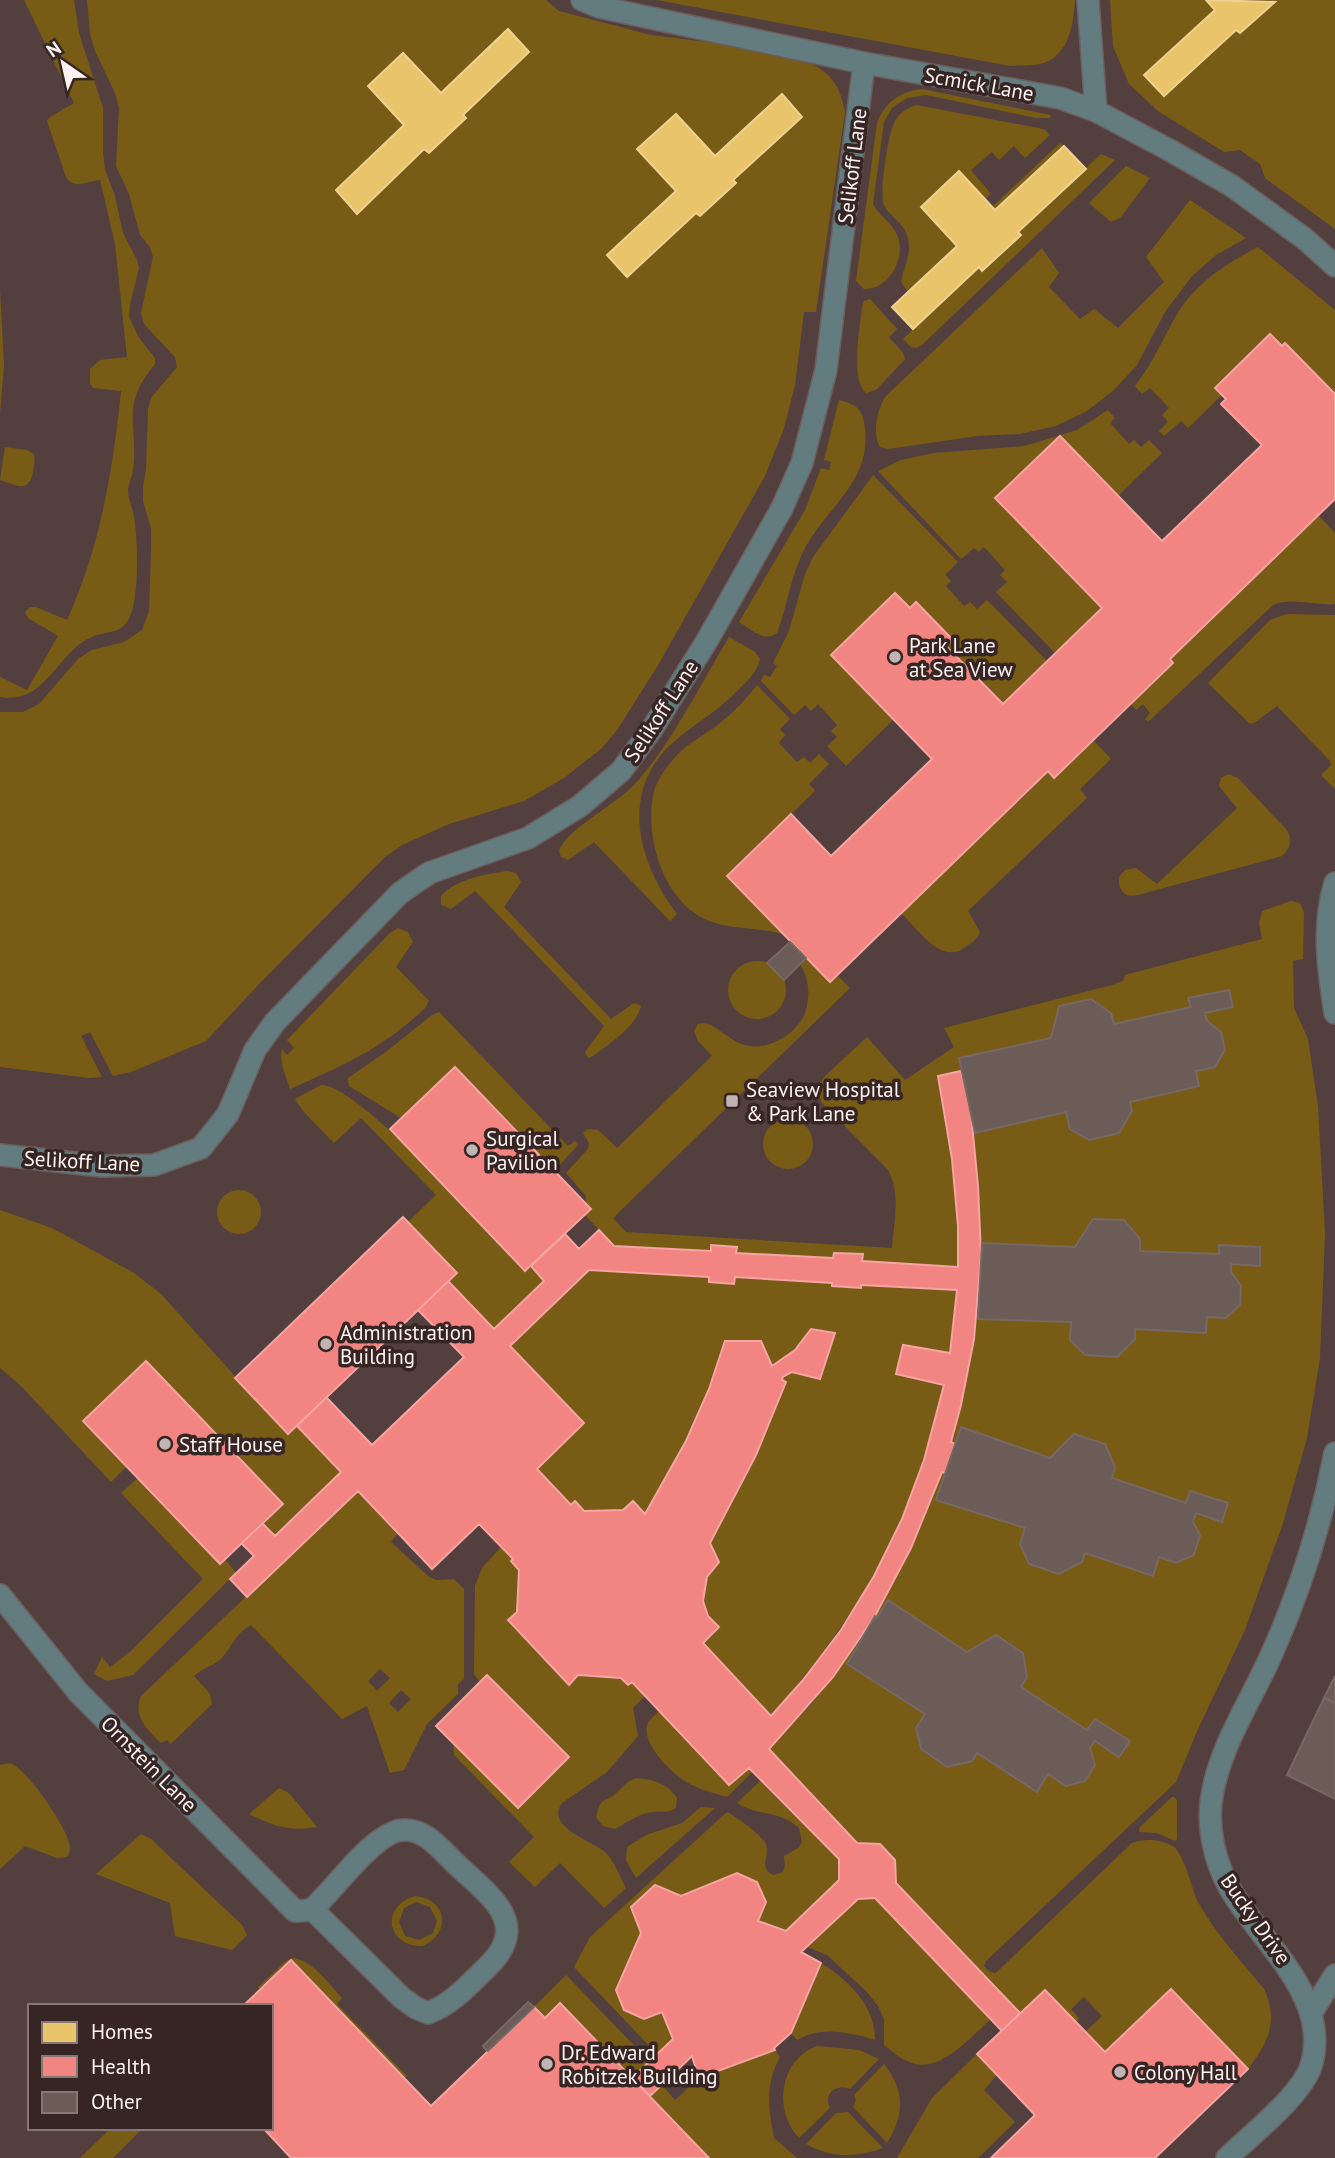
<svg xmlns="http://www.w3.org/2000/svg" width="1335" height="2158" viewBox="0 0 1335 2158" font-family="'PT Sans',sans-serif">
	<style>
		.green { fill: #785c16; fill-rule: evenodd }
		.homes { fill: #e9c46a; stroke: #efd292; stroke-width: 2 }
		.health { fill: #f28482; stroke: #f5a5a3; stroke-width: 2; fill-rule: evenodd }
		.building { fill: #6b5c58; stroke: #776863; stroke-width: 2 }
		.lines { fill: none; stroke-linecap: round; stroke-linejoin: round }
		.service-casing { stroke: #6c5e5c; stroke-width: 24 }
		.service { stroke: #627c7f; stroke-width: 21 }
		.poi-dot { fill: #c1b4b2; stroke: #362523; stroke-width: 2.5 }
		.labels { text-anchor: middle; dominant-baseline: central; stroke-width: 7; stroke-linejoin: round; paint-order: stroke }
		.street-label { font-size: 21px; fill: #fcf2f1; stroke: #362523 }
		.poi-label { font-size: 21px; fill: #fcf2f1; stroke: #362523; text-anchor: start }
	</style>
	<rect width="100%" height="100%" fill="#53403e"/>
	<g class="green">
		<path d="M24,0h50l5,33 24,75v44l2,18 10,26 8,37 14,27 2,8 -9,36 -1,13 10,21 16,20v6c-36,43 -16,60 -22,106 -1,7 -5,14 -5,21 0,9 5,17 6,26 4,22 6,88 -7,105 -8,12 -21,9 -33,14 -10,4 -19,11 -26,19 -20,21 -34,48 -68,42v-20l27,13 31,-54 -30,-18 -3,-6 5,-5h6l31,13c33,-72 46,-150 54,-229l-28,-3 -3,-5v-14l10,-9 27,-3 -12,-113 -15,-64c-12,1 -26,10 -34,-3l-19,-56 3,-4 24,-14z"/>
		<path d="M87,0h459l13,11 92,24 63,8 98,21c21,11 29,25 33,48l-29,200h-12l-9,73 -11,43 -19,48 -108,191 -40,63 -15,18 -38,30 -40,23 -75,23 -47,21 -17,12 -125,126 -54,58 -75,31 -18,4 -23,-44 -9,4 21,41 -12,1 -90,-11v-355h23l16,-8 39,-45 14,-9 32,-8 18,-12 7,-19 2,-58v-25l-8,-27v-14l3,-17 2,-61 3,-11 26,-31 -2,-10 -31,-33 -3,-11 12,-56 -3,-10 -10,-12 -11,-41 -13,-28 3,-58 -4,-15 -20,-42 -5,-17z"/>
		<path d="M657,0h418c-2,24 -5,53 -31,63 -10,3 -24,2 -34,3z"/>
		<path d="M1110,0h225v229l-70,-51 -5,-14 -20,-14 -16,2 -66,-41 -29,-27 -16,-38z"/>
		<path d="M922,89l129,26 -1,3h-14l-110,-23 -19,3 -15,10 -8,14 -11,82c6,12 19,18 24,31 10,22 -8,55 -33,54l-8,-8 21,-158c8,-21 24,-32 45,-34z"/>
		<path d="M916,105l128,24 6,6 -25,23 -11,-12 -15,14 -7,-8 -21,18 20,24 -6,5 -26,-27 -38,35 36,39 -49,46 -7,-10c3,-16 12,-29 6,-47 -4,-13 -17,-18 -23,-30 -5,-12 4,-72 11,-84 5,-9 12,-13 21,-16z"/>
		<path d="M1060,143l4,3 -69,64 -3,-3z"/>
		<path d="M1101,154l14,6 -193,185 -5,3 -6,-1 -8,-8 76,-72 4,4 37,-36 -2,-3z"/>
		<path d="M1126,166l24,12 -30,40 -9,4 -22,-19z"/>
		<path d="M1190,200l56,38 -30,17 -24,21 -27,36 -28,53 -23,25 -27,21 -31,15 -36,8 -43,2 -89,13 -8,-2c-8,-13 -3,-39 6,-51l156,-148 17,25 -10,14 31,32 14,-10 24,19 46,-46 -18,-25z"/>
		<path d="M1258,247l77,63v84l-49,-51 -4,3 -12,-12 -54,54 6,7 -34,33 -7,-7 -17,15 -5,-5 9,-9 -6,-7 7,-7 -19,-20 -8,6 -7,-8c18,-23 27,-46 41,-70 19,-33 50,-52 82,-69z"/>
		<path d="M0,290l4,75 -4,48z"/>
		<path d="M870,299l27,30 -8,8 14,16 2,6 -29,31 -10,3c-16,-15 -6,-66 -4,-86l2,-6z"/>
		<path d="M839,400c18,4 24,10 26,28 6,53 -35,76 -59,118 -15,27 -18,58 -29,87 -13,10 -26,-4 -38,-11l66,-112 16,-42 8,2 2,-8 -7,-2z"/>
		<path d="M1108,410l7,8 -5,5 19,21 5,-4 7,7 8,-7 13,13 -44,43 -58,-60 -64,62 106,110 -47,45 -59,-61 11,-10 -7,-7 5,-5 -21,-23 -5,5 -5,-4 -13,11 -83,-88 23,-11 33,-7 91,-7 52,-16z"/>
		<path d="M5,447l22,3 7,4c1,7 0,11 -1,18 -5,22 -17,13 -33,8z"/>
		<path d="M873,475l85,87 -13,13 6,6 -5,5 18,20 6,-4 7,7 10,-9 60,61 -44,43 -57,-58 6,-6 -36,-38 -6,6 -15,-15 -63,62 62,64 -48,47 -19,-20 10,-9 -6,-6 6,-6 -19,-21 -7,7 -6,-6 -11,10 -33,-34 3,-6 6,2 7,-11 -4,-3 16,-32 16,-57 8,-17z"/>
		<path d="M1318,515l17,18v71c-21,2 -43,-7 -62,1l-125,117 -3,-3 5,-6 -7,-9 -7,6 -5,-6 42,-41 -3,-4z"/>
		<path d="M1287,614l48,1v174l-14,-14 10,-10 -1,-4 -53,-55 -23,17h-5l-41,-40 62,-63z"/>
		<path d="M729,637l26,15 5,7c-2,12 -13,22 -21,30 -21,23 -49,37 -71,58 -49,50 -28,118 9,167l-7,7 -76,-79 -26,18 -7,-3 -2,-6c6,-20 55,-46 73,-64 38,-40 68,-102 97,-150z"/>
		<path d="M757,685l33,34 -10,10 5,6 -6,8 18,19 7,-5 6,6 9,-9 10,10 -20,20 6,7 -88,85 55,58c-28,-8 -57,-3 -83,-18 -38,-22 -55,-84 -45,-125 4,-13 14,-26 23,-36 12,-13 30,-21 43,-32 14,-11 26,-24 37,-38z"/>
		<path d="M1093,740l18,19 -31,30 7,9 -119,113 12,21c-3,8 -9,11 -16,16 -23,17 -47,-20 -63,-35l147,-142 7,6z"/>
		<path d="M1228,774l10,4 48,51c7,10 5,18 -4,27l-144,39c-14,3 -20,-5 -19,-18l6,-7 11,-2 21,16 80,-76 -18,-22 2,-8z"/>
		<path d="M508,871l8,2 5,9 -17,25 107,112 23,-16 7,3c-5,21 -31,37 -48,50l-5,2 -3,-6 19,-26 -118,-124 -11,-11 -24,18 -10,-4v-9c15,-17 45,-22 67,-25z"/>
		<path d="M1291,901l9,2 4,9 -1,47 -10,2 1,47 14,31 10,67 7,127 -5,125 -13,80 -24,85 -38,107 -47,99 -22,53 -190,179 -2,5 6,6 5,1 4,-3 133,-127c13,-5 30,-4 42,4 10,8 18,42 24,55 17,31 43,59 66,87 15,32 4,54 -16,80l-77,-80 -66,63 -20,-20 17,-16 -18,-19 -13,12 8,9 -3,4 -31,-32 -25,23 -124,-130 -1,-23 -15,-16 -23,-1 -88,-94 43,-46 46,-61 2,1 -13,21 78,50 -9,14 4,21 27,18 25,-6 5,-8 59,39 12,-18 18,12 20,-5 8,-16 -4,-17 5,-7 24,16 10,-15 -34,-23 -8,11 -66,-43 6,-10 -4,-24 -27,-18 -29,17 -78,-52 -12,18 -2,-2 36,-68 31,-76 3,1 -8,27 88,28 -5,16 9,20 30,10 23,-12 3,-9 74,4 17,6 18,-8 6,-20 -7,-13 3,-9 26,8 6,-18 -37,-12 -5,12 -74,-25 3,-11 -10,-22 -30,-11 -25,24 -89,-31 -6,17 -4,-2 17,-70 10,-77v24l93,3 -1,18 15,15 31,2 19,-18v-10l71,4 1,-16 19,1 14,-13 1,-19 -10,-14v-8l29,1v-18l-40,-2 -1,9 -79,-3v-12l-16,-19 -31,-1 -18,28 -93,-4 -2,12 -2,-69 -9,-73 7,20 90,-21 4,17 18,11 31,-7 13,-22 -2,-9 69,-16 -3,-15 11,-50 -2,-8 28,-6 -4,-17 -40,8 2,9 -77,17 -3,-11 -20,-14 -31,7 -9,32 -92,20 2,13 -9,88 6,67v41l-96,-6 1,-6 -29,-2 -1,5 -97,-5v-6l-25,-2v6l-97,-5 -29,-31 1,-19 -20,-23 22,-24 1,-6 -6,-10 5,-4 10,1 19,18 95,-92 -14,-15 -4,-10 4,-7c24,-8 37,44 88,12 10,-7 19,-18 21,-30 3,-16 1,-29 -7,-42l6,-6 24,24 7,-7 13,13 -237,230 13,14 266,16c2,-26 9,-55 -4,-78l-66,-67 -6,-13 8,-13 43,-40 38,43 49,-33 -10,-19 168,-43 11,-4 2,-6 137,-36 -3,-16 3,-12z"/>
		<path d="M398,928l10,4 5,10 -17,25 33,34 -4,7c-43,41 -81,57 -135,81 -4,-13 -11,-26 -8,-40l5,6 7,-7 -7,-8 103,-107z"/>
		<circle cx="757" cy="990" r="29"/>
		<path d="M439,1012l129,134 7,-5 3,4 -24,26 -153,-53 -52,-32 -1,-8 39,-27 45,-36z"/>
		<path d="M321,1085c38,-1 172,152 204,186l6,-5 13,15 -50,48 -46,-48 8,-8 -48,-51 28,-27 -75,-77 -27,25 -30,-31 -9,-13z"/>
		<circle cx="788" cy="1144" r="25"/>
		<circle cx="239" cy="1212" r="22"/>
		<path d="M0,1210l52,18 82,45 27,21 126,140 10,-8 44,46 -66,64 -13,-13 20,-19 -137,-143 -62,60 44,45 -16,16 -90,-96 -21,-18z"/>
		<path d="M589,1270l120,7v5l25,2 1,-7 97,6v3l29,2v-3l96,5 -7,63 -47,-8 -7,29 48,11c-6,25 -12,52 -20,77 -32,96 -86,178 -153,254l-68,-73 15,-15c-21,-20 -18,-46 1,-66l-9,-19 46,-88 30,-73 -4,-2 10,-8 28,6 15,-45 -24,-4 -16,21 -23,16 -11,-25 -36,1 -16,47 -23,52 -41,73 -12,-12 -10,8 -39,1 -8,-10 -5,4 -34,-36 47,-46 -74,-77z"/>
		<path d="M138,1478l81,86 6,-5 11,14 -103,102 -26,6 -13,-7 8,-17 8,10 21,-16 72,-72 -82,-86z"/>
		<path d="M358,1491l40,42 -7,9 38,35 8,3 17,-1 10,10v90l-6,5v10l-31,30 -23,46 -14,3 -23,-67 -25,13 -91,-94c-17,10 -18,20 -29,33 -5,6 -20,10 -28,18l16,18 2,10 -41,40 -4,-4 -6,3c-13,-13 -29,-27 -20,-47zM380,1669l10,9 -13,13 -9,-10zM401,1690l10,9 -13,13 -9,-9z"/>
		<path d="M501,1547l12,12 -2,2 8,9 -2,42 -9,9 60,64 10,-10 43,3 7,7 4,-3 13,14 -12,12 5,28 -31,36 -45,31c-18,25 34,39 45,51 8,9 13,23 19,34l-22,20 -44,-45 -25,24 -26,-25 25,-25 -80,-82 -1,-12 65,65 51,-51 -82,-82 -7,7 -6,-8 1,-88 7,-18z"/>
		<path d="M659,1711l70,74 20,-17 3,4 -25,25c-13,-4 -26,-7 -37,-13 -16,-8 -51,-41 -42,-61 2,-4 8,-8 11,-12z"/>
		<path d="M10,1763c17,6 58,65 60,84 0,6 -1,6 -3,10l-10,1 -32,-12 -25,23v-104z"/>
		<path d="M637,1778c16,1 31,6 40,20l-1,10c-8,6 -19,2 -29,5 -12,3 -21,10 -32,16l-12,-3 -7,-9 3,-11 4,-5 10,-5 16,-15z"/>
		<path d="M761,1780l78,79v21l-53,51 -28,-10 -1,-39 -20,-9 -56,23 -26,-11 -23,22 9,26 -25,57 8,20 20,9 18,-7 11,27 -16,15 -83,-87 16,-30 137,-125c9,5 37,24 39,33 4,13 -8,21 7,30l10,-3 2,-6 -1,-10 14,-8 4,-6 -3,-14c-20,-18 -42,-12 -62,-25z"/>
		<path d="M279,1788l10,5 28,34c-30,5 -42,-1 -68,-13z"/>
		<path d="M1172,1797h2l3,3v39l-2,2 -18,-8 -18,-1 1,-5z"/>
		<path d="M701,1807l14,1 -79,70 -10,-18 1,-13 19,-12 36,-12z"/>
		<path d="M141,1834l10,5 91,86 5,10 -15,15 -57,-14 -5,-33 -74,-29z"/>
		<path d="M416,1896c32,4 35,37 7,50 -37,1 -43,-41 -7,-50zM416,1902l14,5 7,14 -4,12 -14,7 -14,-4 -6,-14 5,-14z"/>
		<path d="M875,1898l116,121c-21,18 -53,58 -84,42 -8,-3 -16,-11 -23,-16v-26l-6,-13 -11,-14 -40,-37 -20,-8 51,-48z"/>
		<path d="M294,1958c19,3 35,26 48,40l-5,6 70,72 -3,2 -112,-118 -32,30 -2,-3 28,-26z"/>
		<path d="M821,1963c28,18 54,42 54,77 -26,-8 -54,-14 -78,0l-6,-7z"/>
		<path d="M566,1975l83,86 -17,17 -71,-74 -16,14 -11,-11z"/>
		<path d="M817,2046l42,4 20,9 -29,30c-14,-5 -27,4 -20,19l-31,30c-26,-27 -20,-78 18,-92z"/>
		<path d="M775,2050l5,7c-15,27 -12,51 -6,81l23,20h-88l-59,-62 12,-11 13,15 24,-22z"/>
		<path d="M977,2054l20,21 -13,15 31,32 -37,36h-81l35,-60z"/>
		<path d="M884,2064c21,27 21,50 3,79l-34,-36 3,-7 -2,-5z"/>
		<path d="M848,2112l35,36c-27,10 -52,10 -77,-4l30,-31z"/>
		<path d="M111,2128h32l-30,30h-33z"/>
	</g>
	<g class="homes">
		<path d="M1206,0l69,2 -35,31 -4,-3 -72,66 -20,-21 71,-65z"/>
		<path d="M508,29l21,23 -66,63 3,3 -37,35 -5,-4 -67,65 -21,-24 68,-65 -36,-39 35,-33 38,40z"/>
		<path d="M782,94l20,23 -69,63 3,3 -36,33 -4,-3 -69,64 -20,-22 69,-64 -39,-42 39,-35 39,42z"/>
		<path d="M1064,146l22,23 -68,63 3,3 -39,36 -3,-4 -66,62 -21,-22 65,-61 -36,-39 38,-36 36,39z"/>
	</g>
	<g class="health">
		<path d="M1270,334l12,12 3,-3 50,51v105l-165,160 3,4 -119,115 -6,-7 -218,211 -103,-106 64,-62 40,42 101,-97 -101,-104 64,-62 15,15 6,-6 37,38 -7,6 57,58 99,-96 -107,-110 65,-62 102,105 100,-96 -41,-41 5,-5 -11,-11z"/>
		<path d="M455,1067l136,142 -66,62 -135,-142z"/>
		<path d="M961,1071l10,42 7,73 3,69 -7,84 -13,66 -10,37 4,2 -10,29 -3,-1 -31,76 -36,68 -42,61 -64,72 88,94 23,1 15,16 1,23 124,130 -18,18 -127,-133 -17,1 -57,53 20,11 -30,70 -17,15 1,2 -76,28 -7,-22 -42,40 -18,-18 41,-39 -11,-27 -18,7 -20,-9 -8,-20 25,-57 -10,-26 24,-22 26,11 56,-23 20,9 9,20 -8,19 28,10 53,-51v-21l-90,-91 -20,17 -97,-103 -4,3 -7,-7 -43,-3 -9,10 -61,-65 9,-8 2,-42 -8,-9 2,-2 -34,-35 -47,45 -74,-78 -111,106 -17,-18 24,-23 -13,-13 21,-20 13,13 66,-64 -44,-46 29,-29 46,48 92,-88 -46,-47 30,-29 46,48 50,-48 -13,-15 34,-32 14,15 20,-19 15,16 97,5v-6l26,2 -1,6 97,5 1,-5 29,1 -1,7 96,6v-41l-6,-67 -14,-83zM589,1270l120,7v5l25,2 1,-7 97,6v3l29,2v-3l96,5 -7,63 -47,-8 -7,29 48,11 -20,75 -22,59 -28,57 -33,54 -38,50 -32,36 -68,-73 16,-16 -11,-11 -5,-15 4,-24 12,-15 -9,-19 46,-88 30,-73 -4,-2 1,-3 9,-5 28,7 15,-46 -24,-4 -16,21 -23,16 -11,-25h-36l-16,48 -23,52 -41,73 -12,-13 -10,9 -39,1 -9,-10 -4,4 -34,-36 47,-46 -74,-77z"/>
		<path d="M403,1217l54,56 -169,161 -53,-56z"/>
		<path d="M146,1361l137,143 -63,60 -137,-143z"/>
		<path d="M487,1675l82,82 -51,51 -82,-82z"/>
		<path d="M291,1960l140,146 103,-99 11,11 15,-15 149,155h-418l-28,-30h8v-122h-28z"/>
		<path d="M1171,1989l77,80 -93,89h-164l44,-43 -58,-61 68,-64 60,62z"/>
	</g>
	<g class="building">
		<path d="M790,942l16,16 -22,22 -17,-17z"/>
		<path d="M1229,990l4,17 -28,6 2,8 14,11 4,18 -10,17 -19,4 3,15 -69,16 2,9 -13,22 -30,7 -19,-11 -4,-17 -91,21 -16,-75 92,-20 8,-32 32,-7 20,14 3,11 77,-17 -3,-9z"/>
		<path d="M1093,1219l31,1 16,19v12l79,3v-9l41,2v19l-29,-2v8l10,14 -1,19 -14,13 -19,-1 -1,16 -71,-4v10l-18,18 -32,-2 -15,-15 1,-18 -93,-3 4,-76 93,4z"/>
		<path d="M961,1427l89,31 24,-24 31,10 10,23 -3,11 74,25 4,-12 38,12 -6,19 -26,-9 -3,9 7,13 -6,20 -18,8 -17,-6 -6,19 -68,-23 -3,9 -23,12 -30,-10 -9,-20 5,-16 -89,-28z"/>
		<path d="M888,1600l79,52 29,-17 27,18 4,24 -6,10 66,43 8,-11 35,22 -11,16 -24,-16 -5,7 5,17 -10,16 -19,5 -18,-12 -11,18 -60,-39 -5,8 -25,6 -26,-18 -5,-21 9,-14 -78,-50 28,-48 2,2z"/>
		<path d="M1335,1676v27l-11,-5z"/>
		<path d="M1324,1698l11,5v96l-48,-24z"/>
		<path d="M528,2002l6,5 -46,44 -3,-2 -2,-3z"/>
	</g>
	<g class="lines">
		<defs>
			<g id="service">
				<path d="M582,0l17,7 265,56 196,35 36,13 77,41 59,34 73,53 30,27"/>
				<path d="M1088,0l8,111"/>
				<path d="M1335,883c-13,43 -7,86 0,130"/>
				<path d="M0,1155l102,11 52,-1 47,-17 27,-34 27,-64 20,-28 125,-129 29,-20 99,-35 52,-32 41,-35 31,-42 56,-90 74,-131 20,-45 24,-93 38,-307"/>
				<path d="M0,1595l78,97 217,219c5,0 12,0 16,-2 6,-2 11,-11 16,-15 16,-17 52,-64 77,-64 22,-1 38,21 52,34 19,19 60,46 49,77 -4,14 -16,24 -26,34 -16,16 -30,30 -51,38l-12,-5 -14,-10 -90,-89"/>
				<path d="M1313,2010l22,-35"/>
				<path d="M1227,2158c24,-23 70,-59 83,-89 25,-72 -53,-129 -82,-184 -13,-24 -20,-55 -17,-82 6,-54 41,-103 62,-152 28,-63 49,-131 62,-198"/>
			</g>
		</defs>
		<use href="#service" class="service-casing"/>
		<use href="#service" class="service"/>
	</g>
	<g class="poi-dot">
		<circle cx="895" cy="657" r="7"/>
		<rect x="725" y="1094" width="14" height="14" rx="3.5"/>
		<circle cx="472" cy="1150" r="7"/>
		<circle cx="326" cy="1344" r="7"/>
		<circle cx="165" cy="1444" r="7"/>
		<circle cx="547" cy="2064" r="7"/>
		<circle cx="1120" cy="2072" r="7"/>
	</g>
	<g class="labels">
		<g class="street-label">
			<text transform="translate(979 84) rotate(10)">Scmick Lane</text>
			<text transform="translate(852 166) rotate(-83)">Selikoff Lane</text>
			<text transform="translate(661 711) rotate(-57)">Selikoff Lane</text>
			<text transform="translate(82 1161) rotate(3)">Selikoff Lane</text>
			<text transform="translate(149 1764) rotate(45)">Ornstein Lane</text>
			<text transform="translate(1256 1919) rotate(55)">Bucky Drive</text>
		</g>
		<g class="poi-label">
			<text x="909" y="645">Park Lane<tspan x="909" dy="24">at Sea View</tspan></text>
			<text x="746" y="1089">Seaview Hospital<tspan x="746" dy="24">&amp; Park Lane</tspan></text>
			<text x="486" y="1138">Surgical<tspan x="486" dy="24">Pavilion</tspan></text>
			<text x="340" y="1332">Administration<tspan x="340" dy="24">Building</tspan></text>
			<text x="179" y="1444">Staff House</text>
			<text x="561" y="2052">Dr. Edward<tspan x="561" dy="24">Robitzek Building</tspan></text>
			<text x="1134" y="2072">Colony Hall</text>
		</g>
	</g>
	<rect x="28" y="2004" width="245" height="126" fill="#362523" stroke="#857775" stroke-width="2"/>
	<rect x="42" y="2022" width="35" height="21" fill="#e9c46a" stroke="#857775" stroke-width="2"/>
	<text x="91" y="2039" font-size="21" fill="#fcf2f1">Homes</text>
	<rect x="42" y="2056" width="35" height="21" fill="#f28482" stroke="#857775" stroke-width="2"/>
	<text x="91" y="2074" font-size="21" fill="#fcf2f1">Health</text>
	<rect x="42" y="2092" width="35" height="21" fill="#6b5c58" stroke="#857775" stroke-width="2"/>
	<text x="91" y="2109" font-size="21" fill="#fcf2f1">Other</text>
	<g transform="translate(63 63) rotate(326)" stroke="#362523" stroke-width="5" paint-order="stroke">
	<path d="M0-5L12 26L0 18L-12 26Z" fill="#fcf2f1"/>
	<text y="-10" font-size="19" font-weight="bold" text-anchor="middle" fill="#fcf2f1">N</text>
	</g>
</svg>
